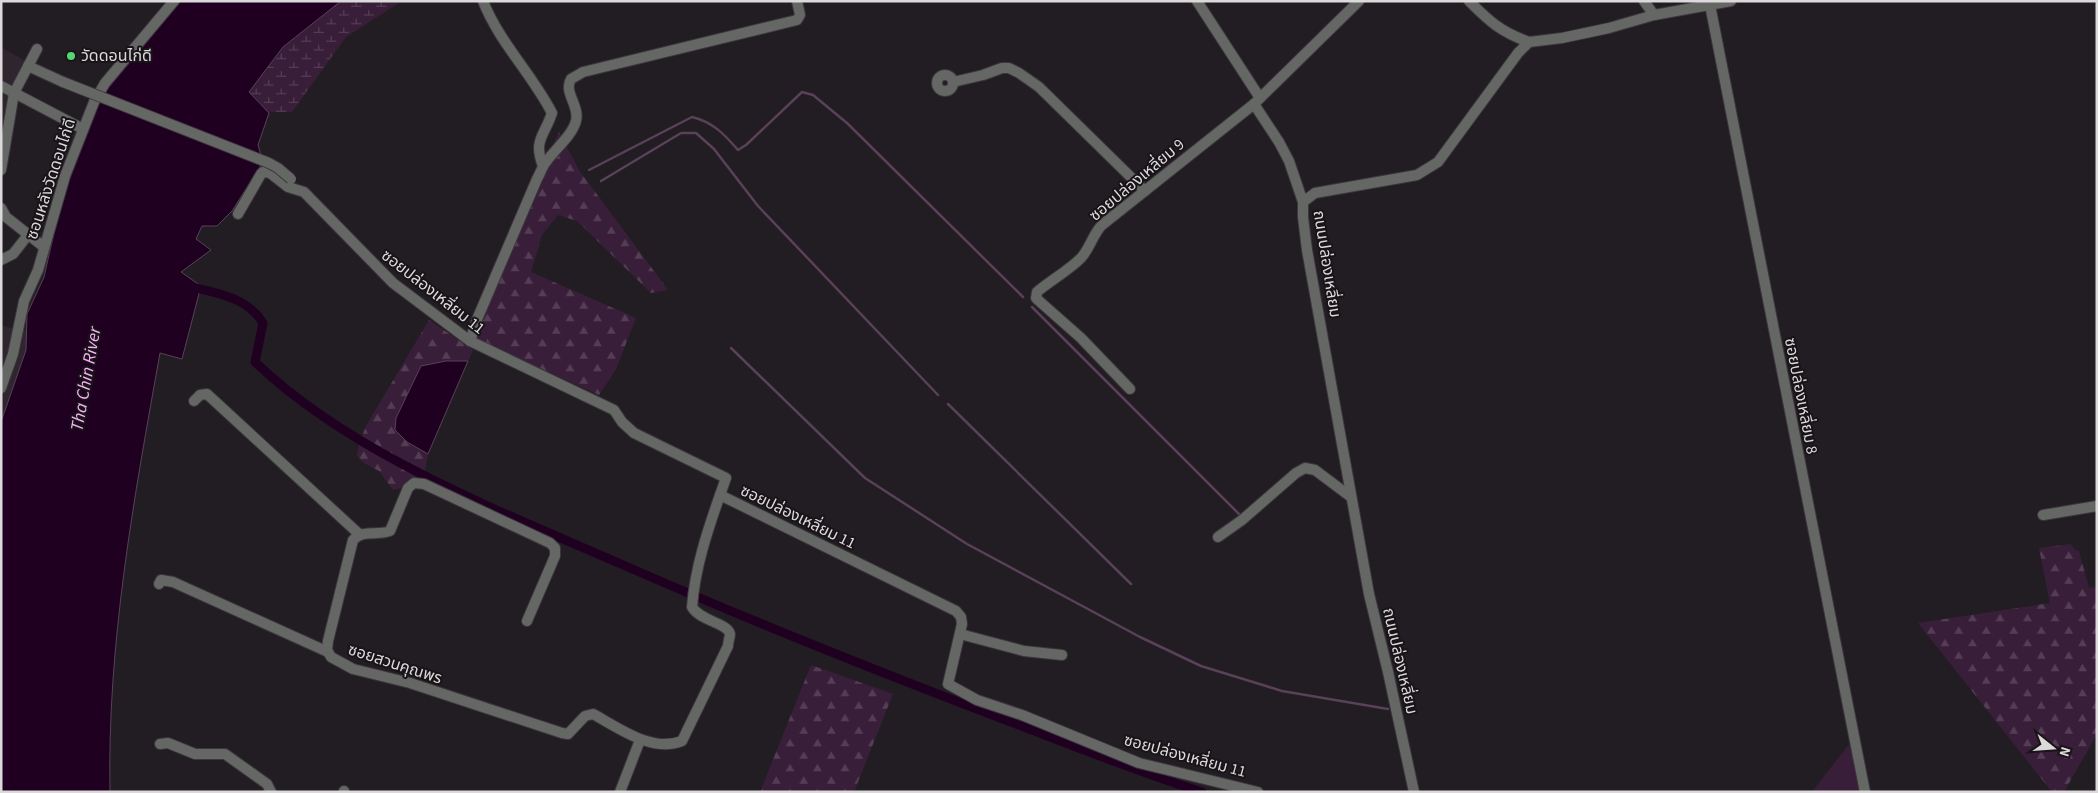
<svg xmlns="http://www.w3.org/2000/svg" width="2098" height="793" viewBox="0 0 2098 793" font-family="'Source Sans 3','Noto Sans Thai',sans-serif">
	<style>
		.built { fill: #2e252e }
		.grass { fill: #391e39 }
		.forest { fill: url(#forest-firs) }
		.wetland { fill: url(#wetland-marsh) }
		.water { fill: #200021; stroke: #584159 }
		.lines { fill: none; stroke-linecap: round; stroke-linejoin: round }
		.stream { stroke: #584159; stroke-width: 2.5 }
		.canal { stroke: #200021; stroke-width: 9 }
		.minor-casing { stroke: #3c373c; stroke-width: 12 }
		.minor { stroke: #656765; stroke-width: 10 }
		.minor-bridge-casing { stroke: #3c373c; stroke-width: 12; stroke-linecap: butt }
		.minor-bridge { stroke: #656765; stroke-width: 10 }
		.poi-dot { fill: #54d672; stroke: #181418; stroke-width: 2 }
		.labels { text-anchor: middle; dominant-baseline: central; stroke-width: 4; stroke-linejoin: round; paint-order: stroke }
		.poi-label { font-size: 16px; fill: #dcd9db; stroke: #181418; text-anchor: start }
		.street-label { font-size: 16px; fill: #dcd9db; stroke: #181418 }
		.water-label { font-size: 18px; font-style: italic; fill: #faaff9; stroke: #181418 }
	</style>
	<defs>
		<pattern id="forest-firs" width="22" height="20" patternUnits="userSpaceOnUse" patternTransform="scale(1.25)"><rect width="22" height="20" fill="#391e39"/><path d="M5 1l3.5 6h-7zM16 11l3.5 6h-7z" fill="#553e55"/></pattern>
		<pattern id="wetland-marsh" width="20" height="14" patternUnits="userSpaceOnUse" patternTransform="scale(1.25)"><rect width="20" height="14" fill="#391e39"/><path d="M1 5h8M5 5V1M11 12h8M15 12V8" fill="none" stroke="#553e55"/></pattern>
	</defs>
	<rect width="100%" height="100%" fill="#221d22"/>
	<g class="built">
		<path d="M1,47l33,19 -18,32 -6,25 -9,-2z"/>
		<path d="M1,324l5,3 21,3 -1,20 -25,72z"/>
	</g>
	<path class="grass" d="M1849,744l13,48h-50z"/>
	<g class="forest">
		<path d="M559,132l20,38 89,120 -17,3 -74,-72 -19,-6 -16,20 -11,37 105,46 -20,51 -17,26c-44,-21 -90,-39 -133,-62l45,-104z"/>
		<path d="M429,320l44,30 -5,11h-22l-25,5 -6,14 -8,62 21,12 -3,17 -24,17 -8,2 -14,-19 -15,-8 -7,-7 2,-13 7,-17z"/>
		<path d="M2071,544l4,6 4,1 10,37 8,-1v147l-33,58h-12l-134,-169 132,-20 -11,-55z"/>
		<path d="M811,665l82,29 -39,98h-94z"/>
	</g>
	<path class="wetland" d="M341,1h61l-56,36 -54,75h-24l-19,-20 34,-45z"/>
	<g class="water">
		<path d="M181,1h160l-58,46 -34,45 20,21 -11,32 5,17 -31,49 -15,15h-15l-6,13 15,11 -30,22 20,14 -19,73 -22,-6c-26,145 -53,291 -50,439h-109v-370l25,-72 1,-36 17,-37 18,-79 25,-69 17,-36z"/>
		<path d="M446,361h22l-40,93 -21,-12 -12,-12 1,-12 25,-52z"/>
	</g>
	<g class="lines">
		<g class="stream">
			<path d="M589,170l103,-53c21,5 32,17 46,33l8,-5 56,-53 11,3 34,28 176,174"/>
			<path d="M601,181l80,-48h15l18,16 44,57 180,189"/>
			<path d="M1032,307l207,207"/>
			<path d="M731,348l134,130 102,66 173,93 61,29 81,25 106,18"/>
			<path d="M948,404l183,180"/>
		</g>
		<path class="canal" d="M189,286c28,8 57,10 74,37l-8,39c99,94 243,148 366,202 123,54 248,104 374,152 69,26 137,54 207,76"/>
		<defs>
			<g id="minor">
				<path d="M483,1c16,41 49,73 69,112 -8,24 -19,27 -9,53"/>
				<path d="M1197,1l63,97"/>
				<path d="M1469,1c21,21 32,31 60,41"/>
				<path d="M1644,1l10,14"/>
				<path d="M1710,5l155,787"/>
				<path d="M28,66l35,16"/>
				<circle cx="945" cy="83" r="8"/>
				<path d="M953,82l30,-7 19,-7h7l10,5 20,14 106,104"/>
				<path d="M1,86l82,43"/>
				<path d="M1254,104l25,38 10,19 14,41"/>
				<path d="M1,170l13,-77 23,-44"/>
				<path d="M1,208l5,9 38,30"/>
				<path d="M238,214l23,-40 2,-2 7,1 18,14 16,5 89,91 77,58 144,69 8,12 12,11 92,45 -6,17 236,116 5,6 1,7 -14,60 29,16 45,15 117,48 119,29"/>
				<path d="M1,260l12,-6 15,-19"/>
				<path d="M470,341l8,-24 59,-138c3,-5 5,-12 9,-17 9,-13 26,-26 30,-41 4,-15 -13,-29 -5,-42l12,-7 214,-52 3,-5 -3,-14"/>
				<path d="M1,388l12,-34 11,-53 14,-31 27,-94 29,-74 11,-19 69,-82"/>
				<path d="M1130,389l-49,-51 -43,-38 -2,-2 1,-6c14,-12 31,-21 44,-34 9,-10 12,-24 21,-33l152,-121 105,-103"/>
				<path d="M194,401l6,-6 7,-1 152,140"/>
				<path d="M2043,515l54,-9"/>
				<path d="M1218,537l24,-17 54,-47 9,-5 10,2 36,27"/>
				<path d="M159,584l2,-4 12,2 155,70"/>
				<path d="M527,621l28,-65v-8l-5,-5 -126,-59 -10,-1 -6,5 -18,43c-12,5 -27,-2 -37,9l-25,101 -1,9 4,7 22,12 57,14 152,50 6,1 17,-18 8,-2c26,14 59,39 89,27l46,-95c0,-4 2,-9 2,-12 -2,-11 -30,-13 -38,-27 3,-39 15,-75 28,-112"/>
				<path d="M960,634l64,17 38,4"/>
				<path d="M160,744l8,-1 27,11h30l42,30 4,8"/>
				<path d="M344,791v1"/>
				<path d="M620,792l20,-52"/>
				<path d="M1414,792l-26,-120 -19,-78 -62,-344 -4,-33v-15l12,-9 102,-18 21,-13 80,-109 11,-11 33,-4 47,-10 45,-13 77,-14"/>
			</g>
		</defs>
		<use href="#minor" class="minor-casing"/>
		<use href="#minor" class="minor"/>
		<defs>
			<path id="minor-bridge" d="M63,82l206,81 9,5 13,11"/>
		</defs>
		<use href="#minor-bridge" class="minor-bridge-casing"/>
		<use href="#minor-bridge" class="minor-bridge"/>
	</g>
	<circle class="poi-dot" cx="71" cy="56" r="5"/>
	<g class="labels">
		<g class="poi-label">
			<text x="81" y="56">วัดดอนไก่ดี</text>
		</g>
		<g class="street-label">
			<text transform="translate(51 179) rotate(-72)">ซอนหลังวัดดอนไก่ดี</text>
			<text transform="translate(1137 180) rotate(-40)">ซอยปล่องเหลี่ยม 9</text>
			<text transform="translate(1327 264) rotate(81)">ถนนปล่องเหลี่ยม</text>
			<text transform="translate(433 292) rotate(38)">ซอยปล่องเหลี่ยม 11</text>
			<text transform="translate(1801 396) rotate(79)">ซอยปล่องเหลี่ยม 8</text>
			<text transform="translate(798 517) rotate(26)">ซอยปล่องเหลี่ยม 11</text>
			<text transform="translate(1400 661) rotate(77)">ถนนปล่องเหลี่ยม</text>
			<text transform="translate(395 664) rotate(18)">ซอยสวนคุณพร</text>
			<text transform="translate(1185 756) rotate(15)">ซอยปล่องเหลี่ยม 11</text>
		</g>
		<g class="water-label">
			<text transform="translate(86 379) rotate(-80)">Tha Chin River</text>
		</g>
	</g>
	<rect width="2098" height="793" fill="none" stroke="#dcd9db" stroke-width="5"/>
	<g transform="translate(2053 748) rotate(107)" stroke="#181418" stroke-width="4" paint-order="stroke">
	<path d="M0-4L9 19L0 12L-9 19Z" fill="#dcd9db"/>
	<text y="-8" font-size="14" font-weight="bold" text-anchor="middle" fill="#dcd9db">N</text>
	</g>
</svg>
